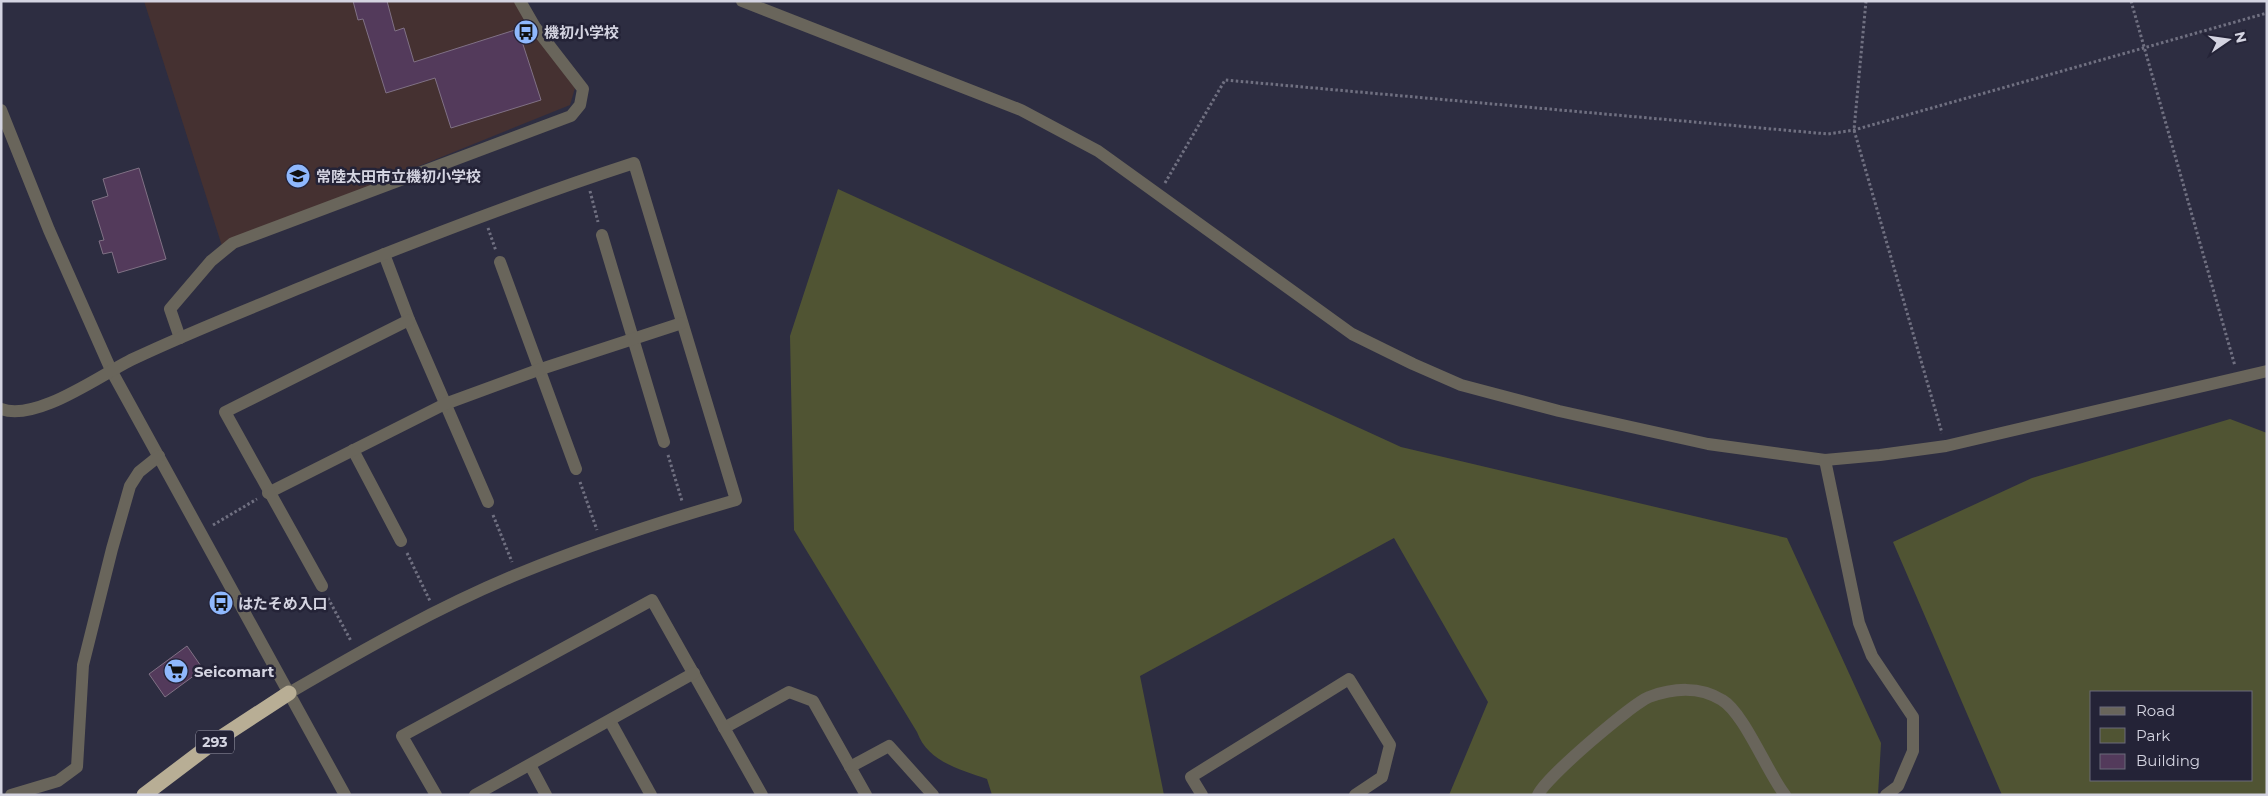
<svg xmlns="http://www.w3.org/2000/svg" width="2268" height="796" viewBox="0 0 2268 796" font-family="Montserrat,'Noto Sans JP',sans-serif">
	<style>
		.education { fill: #453131 }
		.green { fill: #505433; fill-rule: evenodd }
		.building { fill: #533a5b; stroke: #807185 }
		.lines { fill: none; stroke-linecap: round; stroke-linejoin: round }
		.path { stroke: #707081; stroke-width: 3; stroke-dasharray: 2.5 2.5; stroke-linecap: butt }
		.minor { stroke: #69655b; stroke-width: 12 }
		.highway { stroke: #b8ae95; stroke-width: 15 }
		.labels { text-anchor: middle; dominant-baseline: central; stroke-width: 5; stroke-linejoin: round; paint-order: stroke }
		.shield { fill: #242337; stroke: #9f9fae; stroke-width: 1 }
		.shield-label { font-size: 14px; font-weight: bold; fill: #d4d4e1 }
		.poi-label { font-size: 15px; font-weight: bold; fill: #d4d4e1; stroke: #242337; text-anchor: start }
	</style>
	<rect width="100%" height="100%" fill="#2d2d41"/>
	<path class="education" d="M144,1h371l60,87 -5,17 -348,141z"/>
	<g class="green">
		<path d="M838,189l563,258 386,91 94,205 -3,52h-429l39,-93 -94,-164 -254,138 24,119h-172l-5,-16c-28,-10 -59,-17 -70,-47l-123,-202 -4,-194z"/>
		<path d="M2230,419l37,14v362h-265l-109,-253 139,-64zM2092,692h160v88h-160z"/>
	</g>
	<g class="building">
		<path d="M353,1h34l8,30 9,-3 10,34 104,-33 23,71 -90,28 -16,-50 -49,15 -23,-74 -5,1z"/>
		<path d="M139,168l27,91 -48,14 -6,-21 -9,2 -4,-13 5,-1 -12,-39 16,-5 -5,-17z"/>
		<path d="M187,646l16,23 -38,28 -16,-23z"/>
	</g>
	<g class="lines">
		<g class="path">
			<path d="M1866,1l-12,129 88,303"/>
			<path d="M2131,1l104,365"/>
			<path d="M1165,183l60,-103 603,54 26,-4 413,-117"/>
			<path d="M590,191l8,31"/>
			<path d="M488,228l8,23"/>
			<path d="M668,455l14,46"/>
			<path d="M580,482l17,48"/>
			<path d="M493,515l19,47"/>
			<path d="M213,525l44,-26"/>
			<path d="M407,553l23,48"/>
			<path d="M328,598l23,43"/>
		</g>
		<g class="minor">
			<path d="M742,1l279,109 77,41 254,183 61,30 48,21 98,26 149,33 117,16 55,-5 66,-9 321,-75"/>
			<path d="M1,110l48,120 62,140 234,425"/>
			<path d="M602,235l62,207"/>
			<path d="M384,254l25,66 79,182"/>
			<path d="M500,262l76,207"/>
			<path d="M180,338l-10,-29 41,-48 22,-18 338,-127 9,-11 3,-16 -48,-62 -15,-26"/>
			<path d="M1,409c36,13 99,-34 132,-50 57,-27 116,-50 174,-74 108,-44 216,-86 327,-122l102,337c-74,21 -147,45 -218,74 -80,33 -155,76 -229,119"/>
			<path d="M353,450l48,91"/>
			<path d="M1825,460l34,163 13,33 41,61v34l-15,35 -12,9"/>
			<path d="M268,493l177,-89 93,-34 144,-47"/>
			<path d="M322,586l-97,-174 184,-92"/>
			<path d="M610,721l41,74"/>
			<path d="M724,728l65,-36 24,9 53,94"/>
			<path d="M530,765l16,30"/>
			<path d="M850,767l39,-21 44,49"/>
			<path d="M11,795l47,-14 19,-14 6,-102 29,-116 18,-63 9,-14 20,-16"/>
			<path d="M436,795l-34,-59 250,-136 110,195"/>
			<path d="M475,795l219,-122"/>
			<path d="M1202,795l-11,-18 158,-98 41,66 -8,32 -27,18"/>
			<path d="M1538,795c7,-17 94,-91 111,-98 24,-9 51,-11 73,3 22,13 45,72 63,95"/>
		</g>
		<path class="highway" d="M144,795l70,-53 75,-49"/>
	</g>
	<defs>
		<symbol id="bus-disc" viewBox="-11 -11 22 22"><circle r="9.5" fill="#8fb8fd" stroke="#242337"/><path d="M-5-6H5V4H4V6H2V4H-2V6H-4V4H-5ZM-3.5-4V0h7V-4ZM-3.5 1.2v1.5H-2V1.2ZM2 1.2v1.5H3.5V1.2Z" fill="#111"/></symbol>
		<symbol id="school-disc" viewBox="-11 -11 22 22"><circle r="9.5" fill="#8fb8fd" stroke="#242337"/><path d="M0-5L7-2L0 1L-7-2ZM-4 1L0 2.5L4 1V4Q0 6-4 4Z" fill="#111"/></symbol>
		<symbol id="supermarket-disc" viewBox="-11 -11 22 22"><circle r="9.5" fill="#8fb8fd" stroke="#242337"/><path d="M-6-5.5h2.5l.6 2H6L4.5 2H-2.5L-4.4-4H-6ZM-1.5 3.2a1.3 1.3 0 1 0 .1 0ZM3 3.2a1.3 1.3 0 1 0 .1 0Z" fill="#111"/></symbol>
	</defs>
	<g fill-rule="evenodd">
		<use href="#bus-disc" x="512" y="18" width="28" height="28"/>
		<use href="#school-disc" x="284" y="162" width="28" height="28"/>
		<use href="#bus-disc" x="207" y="589" width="28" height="28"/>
		<use href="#supermarket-disc" x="162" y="657" width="28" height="28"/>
	</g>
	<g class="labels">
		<rect class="shield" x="196" y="730.5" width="38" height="23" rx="4"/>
		<g class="shield-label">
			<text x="215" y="742">293</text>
		</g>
		<g class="poi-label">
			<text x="544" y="32">機初小学校</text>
			<text x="316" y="176">常陸太田市立機初小学校</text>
			<text x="238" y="603">はたそめ入口</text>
			<text x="194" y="671">Seicomart</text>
		</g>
	</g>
	<rect width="2268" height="796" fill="none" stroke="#d4d4e1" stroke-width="5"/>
	<rect x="2090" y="691" width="162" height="90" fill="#242337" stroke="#6a6a7b"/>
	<rect x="2100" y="707" width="25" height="8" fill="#69655b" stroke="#6a6a7b"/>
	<text x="2136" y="716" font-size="15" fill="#d4d4e1">Road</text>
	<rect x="2100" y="728" width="25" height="15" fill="#505433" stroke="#6a6a7b"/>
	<text x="2136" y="741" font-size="15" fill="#d4d4e1">Park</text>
	<rect x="2100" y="754" width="25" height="15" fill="#533a5b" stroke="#6a6a7b"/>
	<text x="2136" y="766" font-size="15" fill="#d4d4e1">Building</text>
	<g transform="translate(2228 40) rotate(77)" stroke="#242337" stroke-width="4" paint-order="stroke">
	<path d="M0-4L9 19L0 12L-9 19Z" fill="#d4d4e1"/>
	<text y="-8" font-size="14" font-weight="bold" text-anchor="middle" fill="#d4d4e1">N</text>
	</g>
</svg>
